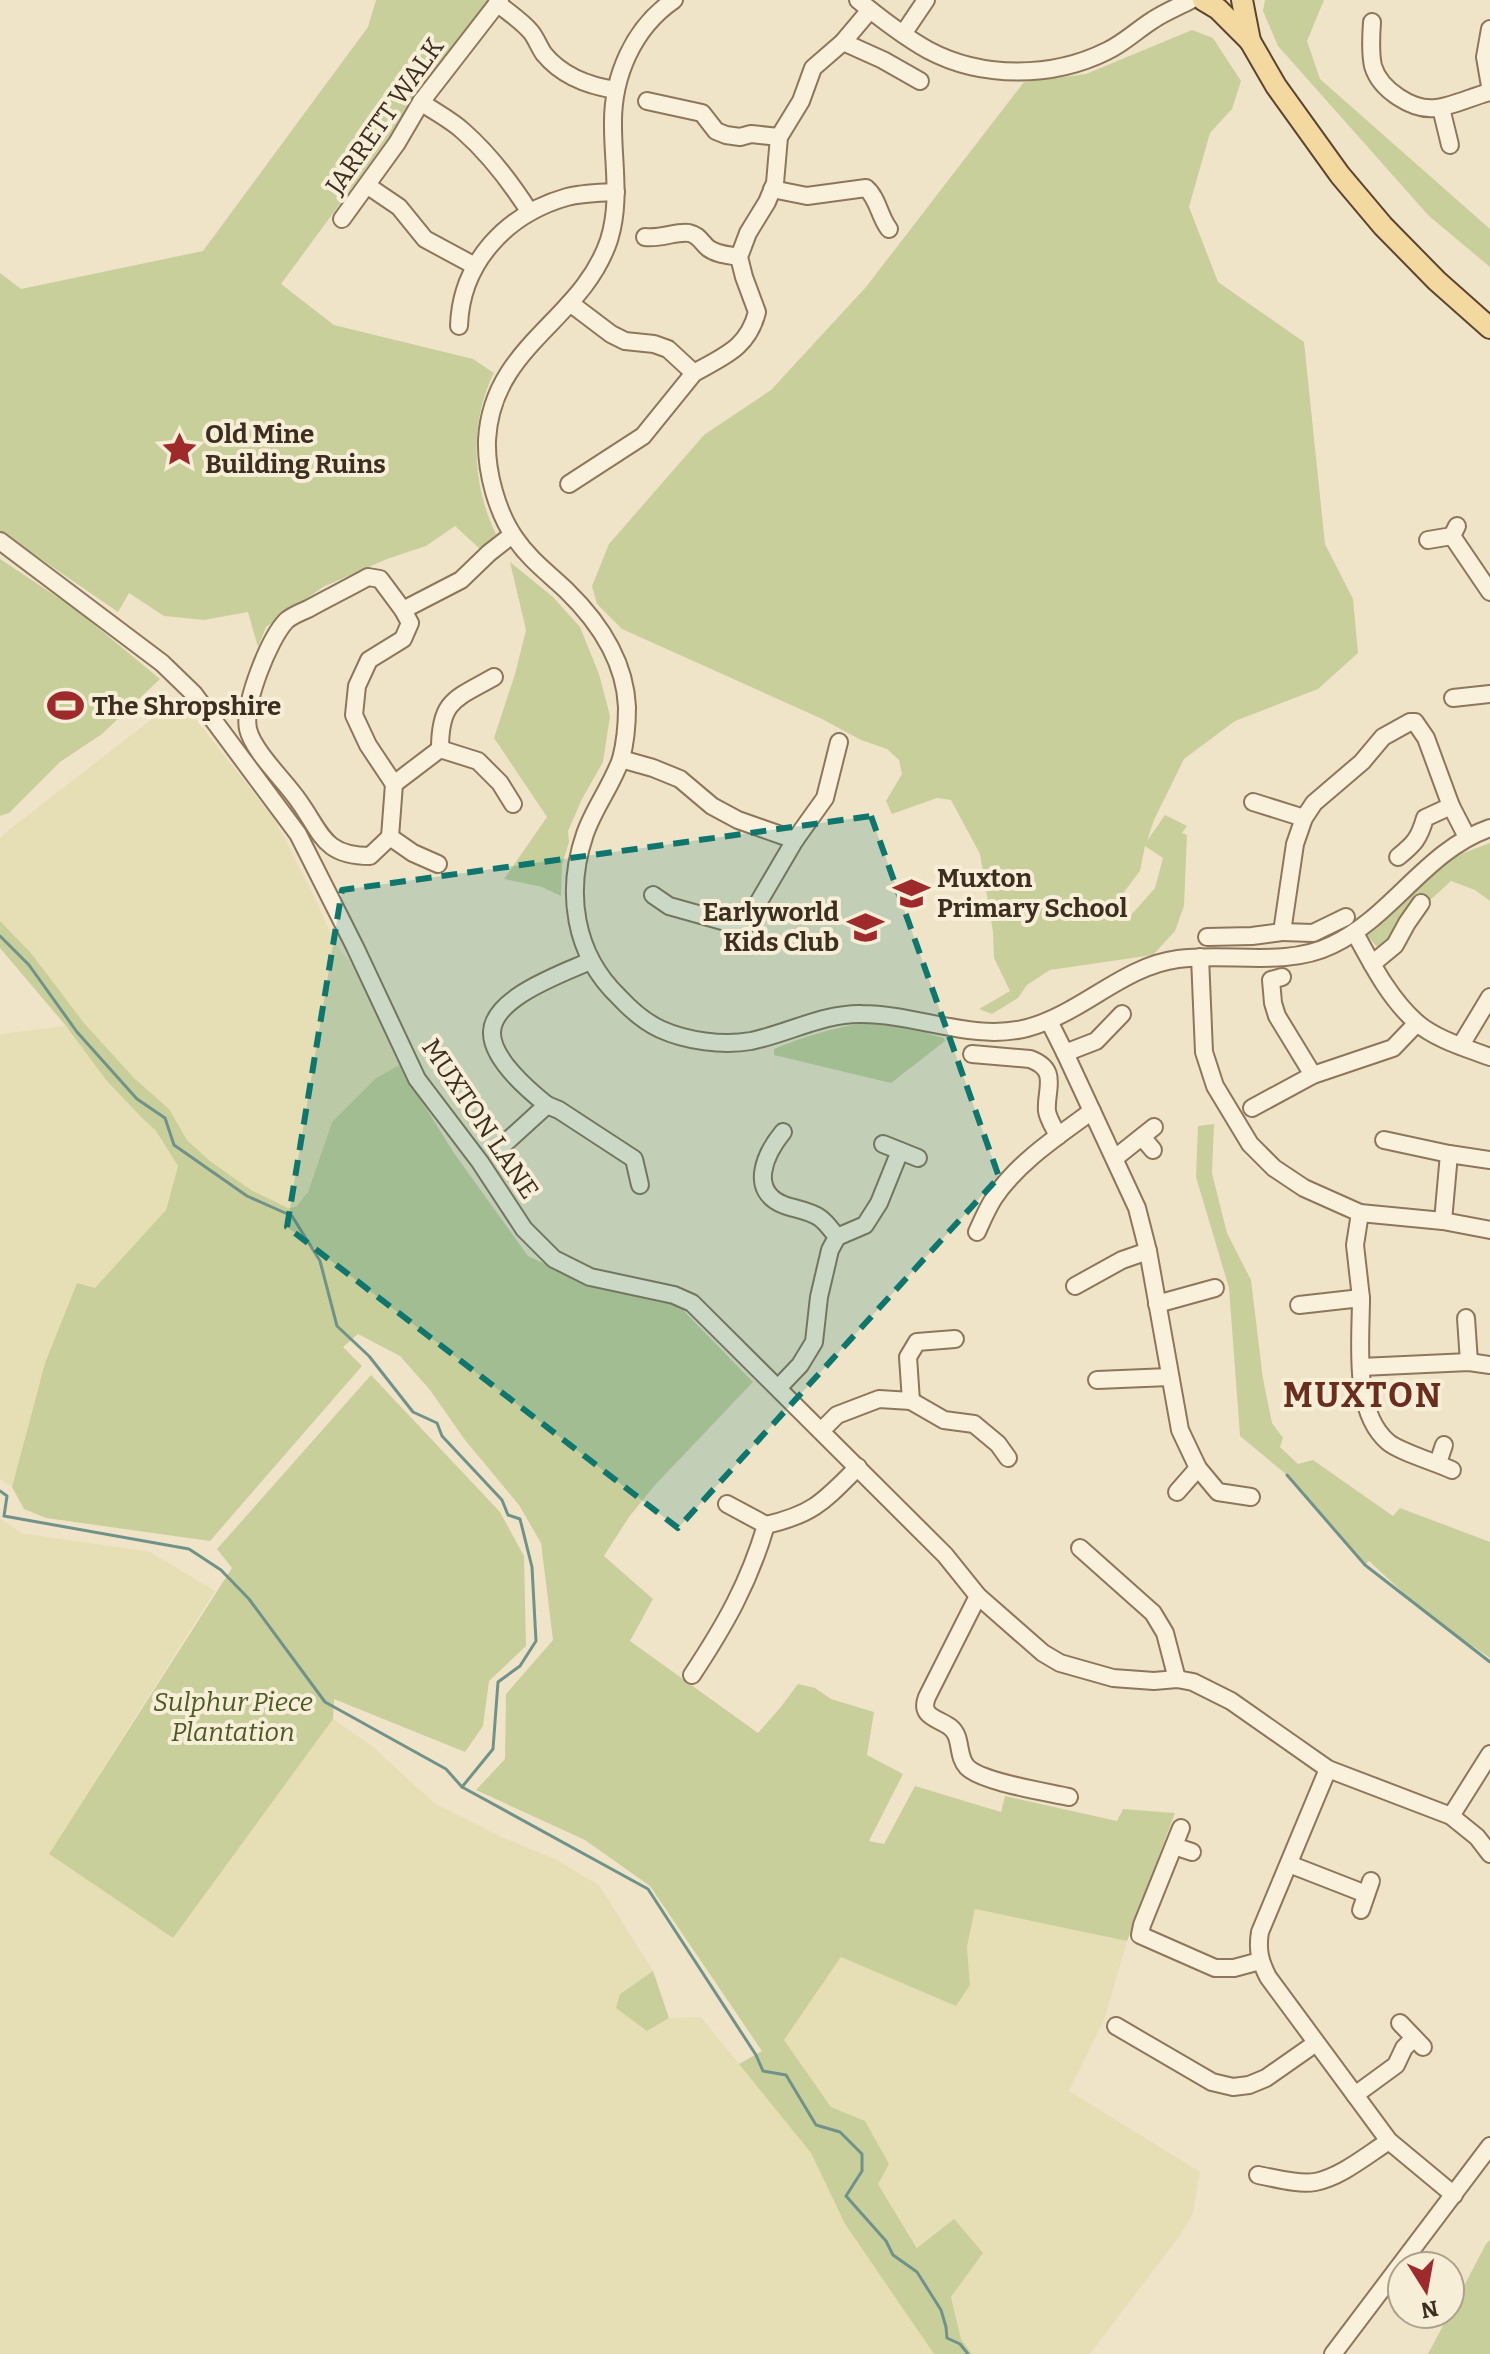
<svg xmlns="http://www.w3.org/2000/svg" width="1490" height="2354" viewBox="0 0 1490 2354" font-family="Bitter,serif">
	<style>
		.farmland { fill: #e6deb5 }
		.green { fill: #c9cf9b; fill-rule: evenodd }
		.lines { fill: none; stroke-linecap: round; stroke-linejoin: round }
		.stream { stroke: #6f938a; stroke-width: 3 }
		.minor-casing { stroke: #8d765c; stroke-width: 20 }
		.major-casing { stroke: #5b4430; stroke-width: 24 }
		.minor { stroke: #faf1dc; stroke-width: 16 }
		.major { stroke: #f3d9a0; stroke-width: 20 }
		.marked { fill: #0f766e; fill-opacity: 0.2; stroke: #0f766e; stroke-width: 6; stroke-dasharray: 16 10; stroke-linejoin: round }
		.labels { text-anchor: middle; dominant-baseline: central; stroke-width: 8; stroke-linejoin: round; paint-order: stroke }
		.street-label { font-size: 26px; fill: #3d2e20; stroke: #f7eed8 }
		.poi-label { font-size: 26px; font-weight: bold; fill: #3d2e20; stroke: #f7eed8; text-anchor: start }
		.park-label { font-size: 26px; font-style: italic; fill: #4d5a26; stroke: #f7eed8 }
		.district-label { font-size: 34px; font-weight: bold; letter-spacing: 2px; fill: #6b2e1e; stroke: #f7eed8 }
	</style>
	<rect width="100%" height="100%" fill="#f0e4c8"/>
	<g class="farmland">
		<path d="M179,698l96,122 38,74 23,51 19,24 44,96 -23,13 -44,44 -24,70 -12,15 -8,1 -37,-18 -41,-29 -23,-21 -18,-31 -35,-31 -50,-55 -53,-70 -31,-32v-83l10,-9z"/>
		<path d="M66,1026l40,54 34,36 16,15 22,35 -12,44 -71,79 -18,-5 -32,79 -33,124 -12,-8v-445z"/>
		<path d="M0,1518l21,15 129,19 65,39 -166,263 124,84 160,-219 38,26 63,58 67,34 54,22 44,26 54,86 -33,23 27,37 22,-13 32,-1 110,136 34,71 89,130h-934z"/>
		<path d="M975,1909l152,32 -23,79 -35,71 131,81 -7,41 -12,21 -91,120h-118l-11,-15 -10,-42 -33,-49 -40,-64 -13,-63 -34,-14 -47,-67 57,-83 129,28 -3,-38z"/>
	</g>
	<g class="green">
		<path d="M376,0h114l-209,284 53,41 139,34 21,14c-25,49 -22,112 2,161l-15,16 -26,-24 -29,20 -39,13 -64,28 -57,40 -8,20 -10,-35 -44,8 -40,-4 -35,-23 -11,19 -118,-81v-258l21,16 182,-38 165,-224z"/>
		<path d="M1265,0h59l-17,41 13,38 170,150v38l-61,-51 -151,-170 -15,-35z"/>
		<path d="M1192,30l21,8 28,43 -9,28 -22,24 -21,74 29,75 86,60 21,202 28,55 5,54 -40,36 -83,32 -51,38 -30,61 -7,21 18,-26 22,11 -5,7 5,2 -3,71 -9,25 -22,24 -103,15 -23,15 -9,13 -26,16 -13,-5 31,-18 -16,-33 -1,-26 -13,-78 -29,-54 -14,-2 -45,16 -6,-13 16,-27 -3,-14 -12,-11 -26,-9 -41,-22 -198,-89 -25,-25 -5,-18 17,-42 95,-109 67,-45 95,-103 158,-205 62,-8zM1145,846l18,12 -8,30 -24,27 -20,-6 29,-38z"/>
		<path d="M0,559l74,49 86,71 -58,55 -42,28 -51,51 -9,3z"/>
		<path d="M510,562l43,35 27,30 19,47 11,42 -7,46 -21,37 -14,32 1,11 -7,23 -1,31 -19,-9 -38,-8 43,-62 -53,-79 21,-64 11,-44z"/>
		<path d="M1490,843v58l-15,-11 -24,-9 -73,67 -13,-15 38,-36 55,-42z"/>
		<path d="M0,921l31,32 53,70 50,55 35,31 18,31 23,21 41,29 37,18 8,-1 12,-15 24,-70 44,-44 23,-13 55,88 74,103 48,22 102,27 75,77 -98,103 -26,32 -25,39 49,43 -23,42 128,92 22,-25 18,-24 17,4 16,11 43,13 -7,43 36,19 -34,67 15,3 31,-58 86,26 4,-16 112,25 6,-12 52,4 -48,128 -152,-32 -8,38 3,38 -14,21 -115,-49 -57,83 47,67 34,14 24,43 -11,20 39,64 37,-29 29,34 -32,44 10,42 11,15h-38l-89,-130 -34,-71 -72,-89 23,-13 -112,-165 -65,-46 -109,-50 29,-31 1,-65 47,-54 -12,-97 -22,-38 -54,-65 -35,-50 -30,-34 -42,-22 -15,13 19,19 -152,175 -164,-23 -22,-9 -12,-22 33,-124 32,-80 18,5 71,-78 12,-44 -22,-35 -16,-15 -34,-36 -40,-54 -66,-78z"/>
		<path d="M863,1023c28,2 54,7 81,15l1,3 -54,42 -117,-28v-6c29,-12 58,-21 89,-26z"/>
		<path d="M1214,1124l-2,49 15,60 24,47 12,99 9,44 11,15 -3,9 18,17 15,-4 80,56 7,-8 90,34v116l-63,-43 -58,-54 -4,4 -78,-90 -47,-39 -11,-148 -33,-111 2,-51z"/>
		<path d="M371,1375l129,137 24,44 2,90 -37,35 -6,45 -18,26 -131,-53 -1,20 -160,219 -124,-84 183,-286 -15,-19z"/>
		<path d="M653,1971l16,47 -22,13 -31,-23 4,-14z"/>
		<path d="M1490,2240v114h-62l58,-110z"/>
	</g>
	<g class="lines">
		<g class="stream">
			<path d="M0,936l29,29 48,67 60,67 28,19 9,27 73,51 45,20 28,45 17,65 32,30 44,56 24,11 5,13 60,64 6,15 12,4 12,48 4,74 -16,25 -22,16 -5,67 -31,38 186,102 108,166 7,16 23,4 30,50 24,7 22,22v17l-16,25 40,45 7,14 24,17 24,38 5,17 1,11 13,6 8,10"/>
			<path d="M1287,1475l78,90 125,97"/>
			<path d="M0,1491l7,5 -3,20 185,33 32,21 28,29 76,103 121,67 16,18"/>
		</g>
		<defs>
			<g id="minor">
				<path d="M674,0c-41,28 -62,77 -61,126 0,38 8,76 -4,114 -27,81 -117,105 -122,200 -1,32 10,72 28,98 14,21 33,35 51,52 33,32 59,70 61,117 0,16 -2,37 -6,52 -9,26 -27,49 -36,75 -20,58 -11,120 34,163 12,13 24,24 41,32 26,12 63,17 91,12 38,-8 73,-28 111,-27 55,0 111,28 165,14 54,-14 96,-62 151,-69 50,-7 107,9 154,-14 60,-28 94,-95 158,-117"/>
				<path d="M858,0c22,18 45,36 70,50 54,29 125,28 179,1 17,-8 30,-21 46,-31 12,-8 25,-13 38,-20"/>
				<path d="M497,3c11,9 25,18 34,29 5,6 8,15 13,22 18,22 45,32 72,36"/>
				<path d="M1372,22c-1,14 -2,30 1,44 7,24 40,45 63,42 14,-1 38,-12 54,-16"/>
				<path d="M1490,29l-5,28 5,29"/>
				<path d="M903,34l23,-34"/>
				<path d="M843,42l40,18 37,21"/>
				<path d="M647,101l55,12 14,18 10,4 14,2 11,-3 28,3"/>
				<path d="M421,102c14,10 30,18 42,29 25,22 48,52 66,80"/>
				<path d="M1441,108l9,37"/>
				<path d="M368,186l31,21 26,32 50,27"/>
				<path d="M772,189l35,7 59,-8c12,10 13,28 23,41"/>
				<path d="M342,219l55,-76 24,-41 79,-102"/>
				<path d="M645,237c16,2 32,-6 44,-4 10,2 12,9 19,15 9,7 22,7 31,9"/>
				<path d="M570,303l41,31 14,7 29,3 14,5 26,24c30,-17 54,-25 63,-61l-13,-35 -5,-20 9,-24 19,-31 8,-19 4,-46 22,-36 12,-33 30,-26 27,-32"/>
				<path d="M459,326c2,-64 48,-112 108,-129 15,-4 33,-4 49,-5"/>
				<path d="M569,484l74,-48 51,-63"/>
				<path d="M1452,536l38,56"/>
				<path d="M1428,540l24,-4 5,-10"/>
				<path d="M0,541l162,122 32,31 104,140 57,113 62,132 63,83 44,67 30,30 36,18 84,18 18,8 253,252 33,41 65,57 17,10 53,15 41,3 23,-2 16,3 38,19 97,68 123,47 26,21 13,17"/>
				<path d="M1453,698l37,-4"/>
				<path d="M440,749c0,-49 15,-50 54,-72"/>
				<path d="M621,759l32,9 27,11 32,27 26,14 57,20 -51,87 -75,-21 -16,-11"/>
				<path d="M394,784l-26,-39 -14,-30 3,-29 12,-26 34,-21 7,-16 -7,-13"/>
				<path d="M1253,802l51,16"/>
				<path d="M390,837l-20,19c-47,0 -48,-23 -72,-56 -13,-19 -45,-49 -50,-71 -5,-25 21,-90 38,-108 5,-5 15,-9 22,-12 20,-11 40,-21 60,-32l12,2 23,31 58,-30 28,-27 23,-18"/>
				<path d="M795,840l30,-42 14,-56"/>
				<path d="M1398,857c16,-13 21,-18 27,-39l26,-12"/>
				<path d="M438,864l-25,-11 -23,-16 4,-53 46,-35 38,12 22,22 13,21"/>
				<path d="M1282,932l31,1 33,-16"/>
				<path d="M1355,933c17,31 34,65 61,89 19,17 50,26 74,35"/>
				<path d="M1207,937l45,-1 30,-4 13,-88 9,-26 10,-15 48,-41 21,-25 27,-15h5l11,16 25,68 16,31"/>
				<path d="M1200,957l4,95 11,34 35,58 24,24 30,20 56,25 83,8 47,9"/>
				<path d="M1372,964l23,-19 12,-22 14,-20"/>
				<path d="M1282,977l-11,3 2,23 4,13 36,59"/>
				<path d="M1122,1014l-26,27 -31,12 72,155 11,43 32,179 18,38 20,24 33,5"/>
				<path d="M1049,1021l16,32"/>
				<path d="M1461,1045l29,-48"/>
				<path d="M972,1054l58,5c30,11 15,31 17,52 1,8 8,18 11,25"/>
				<path d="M547,1105l12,5 75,49 6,26"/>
				<path d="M1252,1108l61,-33 80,-27 24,-25"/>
				<path d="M1142,1137l11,13"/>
				<path d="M1384,1140l65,14"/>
				<path d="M883,1144l35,14"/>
				<path d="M503,1145l44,-40c-19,-15 -56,-47 -55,-73 1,-35 72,-59 98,-71"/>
				<path d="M1115,1158l39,-31"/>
				<path d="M1360,1213l-5,32 6,53"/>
				<path d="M1443,1221l6,-67 41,6"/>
				<path d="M977,1232c5,-11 10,-23 17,-34 24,-36 63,-61 98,-87"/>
				<path d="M837,1237l28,-12 14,-22 21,-52"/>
				<path d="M1075,1286l47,-26 26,-9"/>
				<path d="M1157,1304l58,-16"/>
				<path d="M1299,1305l62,-7c0,44 -9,113 27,144 10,9 49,21 64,28"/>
				<path d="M1466,1318l3,44"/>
				<path d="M1361,1367l108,-5 21,3"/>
				<path d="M1097,1380l72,-3"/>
				<path d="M779,1387l21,-22 14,-23 5,-45 11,-47 7,-13c-5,-6 -10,-14 -17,-19 -9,-7 -25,-9 -36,-13 -36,-14 -19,-51 -1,-73"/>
				<path d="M911,1401l-3,-44 9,-15 38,-3"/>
				<path d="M821,1431l16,-16 42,-16 32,2 33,19 30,4 24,20 10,14"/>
				<path d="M1438,1463l6,-18"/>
				<path d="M1177,1492l21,-24"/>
				<path d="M766,1525c48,-11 58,-24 92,-58"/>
				<path d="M1080,1548l73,65 12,20 12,46"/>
				<path d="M978,1596l-51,101c-8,20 11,21 23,30 13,10 6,28 17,40 14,15 80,25 102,30"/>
				<path d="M692,1675c33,-50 57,-92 74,-150l-39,-21"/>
				<path d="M1328,1769l-68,163c-3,18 0,29 8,45l121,164 65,54"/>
				<path d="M1451,1816l39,-62"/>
				<path d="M1181,1828l-39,97 -2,10 75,33h19l26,-7"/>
				<path d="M1174,1846l18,6"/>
				<path d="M1289,1864l77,30"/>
				<path d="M1361,1910l10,-29"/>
				<path d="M1400,2023l23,24"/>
				<path d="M1116,2026l96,56 21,5 16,-2 17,-7 50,-35"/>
				<path d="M1355,2095l41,-30 8,-17 10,-10"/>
				<path d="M1258,2175c17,3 40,10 57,7 26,-5 52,-27 74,-41"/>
				<path d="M1333,2354l157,-208"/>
			</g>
			<g id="major">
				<path d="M1203,0l15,9 32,32 26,45 64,89 43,51 54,55 53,47"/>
				<path d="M1242,0l8,41"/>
			</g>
		</defs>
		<use href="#minor" class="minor-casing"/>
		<use href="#major" class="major-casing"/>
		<use href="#minor" class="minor"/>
		<use href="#major" class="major"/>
	</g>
	<path class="marked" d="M871,816l128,361 -321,351 -391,-301 55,-337z"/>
	<defs>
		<symbol id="sight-bare" viewBox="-9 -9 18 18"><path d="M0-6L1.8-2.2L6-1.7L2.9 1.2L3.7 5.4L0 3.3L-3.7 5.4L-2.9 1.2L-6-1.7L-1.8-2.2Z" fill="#9e2a2b" stroke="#f7eed8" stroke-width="2.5" paint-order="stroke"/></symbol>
		<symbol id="stadium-bare" viewBox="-9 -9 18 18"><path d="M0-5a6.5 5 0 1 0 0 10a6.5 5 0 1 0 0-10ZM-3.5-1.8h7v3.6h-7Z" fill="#9e2a2b" stroke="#f7eed8" stroke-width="2.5" paint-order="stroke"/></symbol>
		<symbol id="school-bare" viewBox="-9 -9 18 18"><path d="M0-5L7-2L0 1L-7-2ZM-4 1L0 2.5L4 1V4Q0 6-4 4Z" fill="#9e2a2b" stroke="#f7eed8" stroke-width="2.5" paint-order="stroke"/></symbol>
	</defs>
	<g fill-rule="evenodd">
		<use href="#sight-bare" x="154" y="424" width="51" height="51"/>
		<use href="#stadium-bare" x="40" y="680" width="51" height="51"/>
		<use href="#school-bare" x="886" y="868" width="51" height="51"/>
		<use href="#school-bare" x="840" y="902" width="51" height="51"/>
	</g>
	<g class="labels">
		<g class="street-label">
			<text transform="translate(385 116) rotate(-55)">JARRETT WALK</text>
			<text transform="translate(480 1119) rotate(56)">MUXTON LANE</text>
		</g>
		<g class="poi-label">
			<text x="205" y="434">Old Mine<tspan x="205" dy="30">Building Ruins</tspan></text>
			<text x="92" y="706">The Shropshire</text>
			<text x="937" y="878">Muxton<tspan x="937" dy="30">Primary School</tspan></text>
			<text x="839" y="912" text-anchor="end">Earlyworld<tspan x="839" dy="30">Kids Club</tspan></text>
		</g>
		<g class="park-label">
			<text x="233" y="1702">Sulphur Piece<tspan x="233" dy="30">Plantation</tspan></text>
		</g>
		<g class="district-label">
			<text x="1363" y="1395">MUXTON</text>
		</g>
	</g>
	<g transform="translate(1426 2290) rotate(169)"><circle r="38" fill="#f7eed8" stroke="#ada18e" stroke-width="2"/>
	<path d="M0-6L14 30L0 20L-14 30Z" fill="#9e2a2b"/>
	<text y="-12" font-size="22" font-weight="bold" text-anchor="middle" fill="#3d2e20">N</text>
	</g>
</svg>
